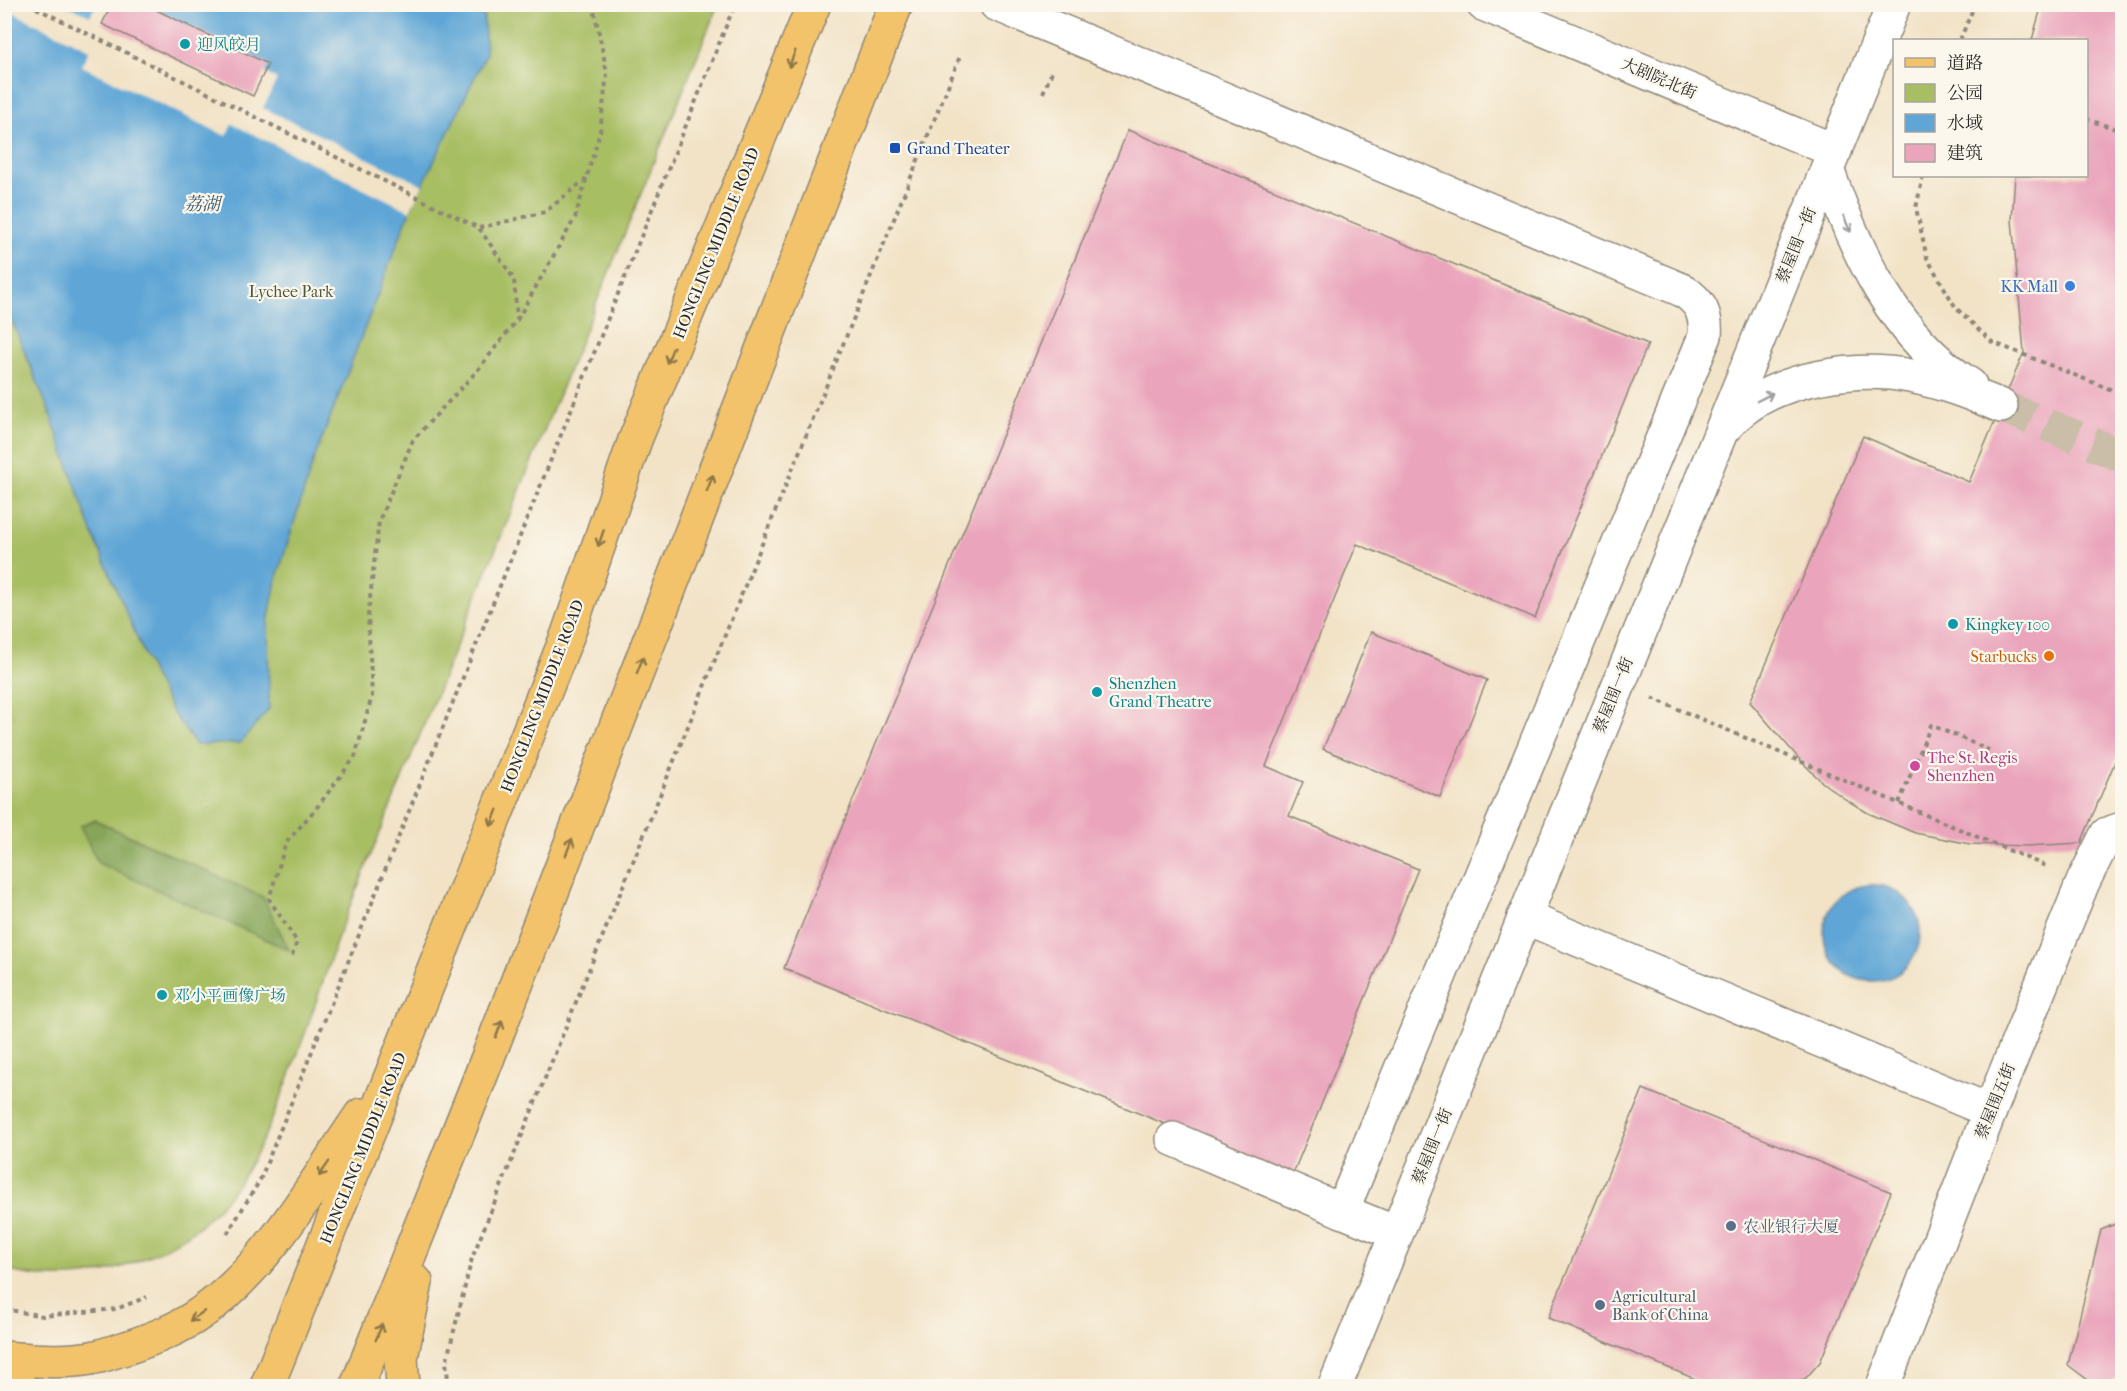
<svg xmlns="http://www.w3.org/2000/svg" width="2127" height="1391" viewBox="0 0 2127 1391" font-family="'IM FELL French Canon','Noto Serif SC',serif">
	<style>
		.green { fill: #a8be63; stroke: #6a7447; stroke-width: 1.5 }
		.forest { fill: #86a559; stroke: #586842; stroke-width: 1.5 }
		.water { fill: #5fa6d6; stroke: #456880; stroke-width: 1.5 }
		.pier { fill: #f2e3c7 }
		.building { fill: #eaa4bc }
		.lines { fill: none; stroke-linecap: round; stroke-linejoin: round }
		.minor-tunnel { stroke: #cabea8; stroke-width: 33; stroke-dasharray: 33 16; stroke-linecap: butt }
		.minor-casing { stroke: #8e8779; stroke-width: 36 }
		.major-casing { stroke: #8e8779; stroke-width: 36 }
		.path { stroke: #8e8779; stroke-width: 4; stroke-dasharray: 4.5 4.5; stroke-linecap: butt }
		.minor { stroke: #fff; stroke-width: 33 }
		.major { stroke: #f2c36a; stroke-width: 33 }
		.oneway { stroke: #8e774a }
		.oneway2 { stroke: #a0a0a0 }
		.culture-dot { fill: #0f9aa8; stroke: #fbf7ec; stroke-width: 2 }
		.transit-dot { fill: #1a4fb4; stroke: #fbf7ec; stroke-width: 2 }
		.shop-dot { fill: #3f7fe0; stroke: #fbf7ec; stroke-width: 2 }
		.food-dot { fill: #e8710a; stroke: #fbf7ec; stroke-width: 2 }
		.hotel-dot { fill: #d1479c; stroke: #fbf7ec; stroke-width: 2 }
		.service-dot { fill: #5c6f8a; stroke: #fbf7ec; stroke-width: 2 }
		.labels { text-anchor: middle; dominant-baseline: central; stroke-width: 4.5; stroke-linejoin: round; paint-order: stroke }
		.culture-label { font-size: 16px; fill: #0d838f; stroke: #fbf7ec; text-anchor: start }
		.street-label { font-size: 16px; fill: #2b2b2b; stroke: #fbf7ec }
		.transit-label { font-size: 16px; fill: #164399; stroke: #fbf7ec; text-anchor: start }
		.shop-label { font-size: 16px; fill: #366cbe; stroke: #fbf7ec; text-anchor: end }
		.park-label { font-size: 16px; fill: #50573c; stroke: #fbf7ec }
		.food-label { font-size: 16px; fill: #c56008; stroke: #fbf7ec; text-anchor: end }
		.hotel-label { font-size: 16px; fill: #b23c85; stroke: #fbf7ec; text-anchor: start }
		.service-label { font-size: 16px; fill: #4e5e75; stroke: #fbf7ec; text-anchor: start }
		.water-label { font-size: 18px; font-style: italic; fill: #405c6f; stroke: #fbf7ec }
	</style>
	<rect width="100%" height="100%" fill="#fbf7ec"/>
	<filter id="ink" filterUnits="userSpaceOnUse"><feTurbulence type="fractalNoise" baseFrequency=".0167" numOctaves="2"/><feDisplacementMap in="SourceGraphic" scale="12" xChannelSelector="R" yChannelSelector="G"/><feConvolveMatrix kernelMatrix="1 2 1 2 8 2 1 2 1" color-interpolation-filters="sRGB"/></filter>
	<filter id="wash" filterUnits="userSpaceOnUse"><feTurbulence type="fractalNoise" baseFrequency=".008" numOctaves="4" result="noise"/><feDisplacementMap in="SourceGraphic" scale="24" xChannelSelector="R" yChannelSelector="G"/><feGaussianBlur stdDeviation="1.35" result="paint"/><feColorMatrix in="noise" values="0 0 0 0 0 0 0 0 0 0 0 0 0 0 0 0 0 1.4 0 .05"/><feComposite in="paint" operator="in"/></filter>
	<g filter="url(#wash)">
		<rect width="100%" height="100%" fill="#f2e3c7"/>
		<path class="green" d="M5,5h713l-377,923c-19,56 -37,112 -59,167 -19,49 -43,99 -85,133 -16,13 -36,23 -55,31 -47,21 -88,23 -137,11z"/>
		<path class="forest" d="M95,820l168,77 26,53 -191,-87 -18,-37z"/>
		<g class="water">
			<path d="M4,5h479l3,49 -76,157 -97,251 -37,118 -8,42 1,87 -29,34 -44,2 -23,-32 -20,-38 -61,-143 -43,-121 -44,-107z"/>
			<circle cx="1872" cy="933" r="48"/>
		</g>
		<path class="pier" d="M5,5h61l24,11 6,-11h48l124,59 -3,9 12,6 -14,29 160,77 -13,26 -178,-87 -6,12 -144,-70 7,-16 -85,-42z"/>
		<g id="blocks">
			<g class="building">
				<path d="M112,4h32l124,60 -15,32 -151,-72z"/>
				<path d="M2042,4h80v741l-41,98 -55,3 -56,-2 -55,-11 -47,-20 -23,-14 -22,-16 -22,-22 -51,-59 113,-266 106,46 55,-130 -12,-132 3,-44h71v-136h-54z"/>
				<path d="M1128,130l520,214 -113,274 -178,-74 -91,222 37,16 -14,34 129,53 -126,307 -508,-208z"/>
				<path d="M1371,632l116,48 -47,117 -117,-48z"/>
				<path d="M2122,1085v21l-4,-6z"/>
				<path d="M1643,1089l248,103 -71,170 -14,16 -13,8h-81l-164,-68z"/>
				<path d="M2122,1221v157l-26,8 -28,-21 33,-135z"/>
			</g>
		</g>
	</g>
	<g filter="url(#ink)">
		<use href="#blocks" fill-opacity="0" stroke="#8e8779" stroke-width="1.5"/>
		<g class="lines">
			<path class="minor-tunnel" d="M2001,406l121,50"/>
			<defs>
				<g id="minor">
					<path d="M996,4l686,286c18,11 25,24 23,46l-363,875 54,22"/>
					<path d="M1483,4l352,147"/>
					<path d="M1827,169c28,81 67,168 143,216"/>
					<path d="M1723,429c5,-5 10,-11 16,-16 42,-36 118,-47 171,-37 32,6 62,18 91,30"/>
					<path d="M1524,917l466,194"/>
					<path d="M1173,1139l169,72"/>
					<path d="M1335,1386l559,-1382"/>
					<path d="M1883,1386l107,-275 93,-229 24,-48 15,-5"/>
				</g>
				<g id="major">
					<path d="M4,1358c29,2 59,5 87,0 12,-2 24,-7 35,-10 26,-9 53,-19 75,-35 66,-45 115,-133 160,-198"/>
					<path d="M4,1380l16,6"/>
					<path d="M267,1386l301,-752 67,-194 179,-436"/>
					<path d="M357,1386l121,-303 418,-1079"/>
					<path d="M403,1386l-2,-28 15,-76"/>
				</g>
			</defs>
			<use href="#minor" class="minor-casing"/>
			<use href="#major" class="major-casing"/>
			<g class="path">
				<path d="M28,4l451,224 35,51 3,41 -40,51 -64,69 -34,81 -11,94 4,81 -17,61 -37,49 -32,37 -17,56 28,43 -6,16"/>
				<path d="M1960,40l15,-36"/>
				<path d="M1043,93l10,-24"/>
				<path d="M2086,119l36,12"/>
				<path d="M1923,176l-7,32 11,50 29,50 36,34 130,52"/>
				<path d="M479,228l66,-16 42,-34"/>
				<path d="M517,320l58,-102 25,-86 7,-59 -14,-69"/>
				<path d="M1652,698l396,169"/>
				<path d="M1899,803l32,-78 58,25"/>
				<path d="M227,1234l33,-54 475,-1176"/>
				<path d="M4,1309l39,7 73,-7 31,-12"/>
				<path d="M449,1386l-3,-23 26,-105 489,-1204"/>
			</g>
			<use href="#minor" class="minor"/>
			<use href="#major" class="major"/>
		</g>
		<defs><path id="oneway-shaft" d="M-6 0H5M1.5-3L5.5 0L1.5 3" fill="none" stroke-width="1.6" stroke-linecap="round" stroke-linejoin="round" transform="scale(1.5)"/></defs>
		<g class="oneway">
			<use href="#oneway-shaft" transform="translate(792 59) rotate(112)"/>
			<use href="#oneway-shaft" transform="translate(670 355) rotate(112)"/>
			<use href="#oneway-shaft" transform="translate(710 483) rotate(-69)"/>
			<use href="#oneway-shaft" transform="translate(601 538) rotate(109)"/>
			<use href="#oneway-shaft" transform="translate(640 665) rotate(-69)"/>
			<use href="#oneway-shaft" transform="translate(494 818) rotate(112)"/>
			<use href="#oneway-shaft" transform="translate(569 847) rotate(-69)"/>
			<use href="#oneway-shaft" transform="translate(499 1029) rotate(-69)"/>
			<use href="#oneway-shaft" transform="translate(324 1169) rotate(125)"/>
			<use href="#oneway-shaft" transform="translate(197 1316) rotate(146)"/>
			<use href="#oneway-shaft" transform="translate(379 1332) rotate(-68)"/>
		</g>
		<g class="oneway2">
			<use href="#oneway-shaft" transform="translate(1847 224) rotate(66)"/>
			<use href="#oneway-shaft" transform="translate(1765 397) rotate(-27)"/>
		</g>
	</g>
	<g class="culture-dot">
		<circle cx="185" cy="44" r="6"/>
		<circle cx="1953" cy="624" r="6"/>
		<circle cx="1097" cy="692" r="6"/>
		<circle cx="162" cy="995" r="6"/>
	</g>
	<rect class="transit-dot" x="889" y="142" width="12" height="12" rx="3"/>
	<circle class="shop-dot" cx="2070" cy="286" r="6"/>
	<circle class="food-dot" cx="2049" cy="656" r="6"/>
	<circle class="hotel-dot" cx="1915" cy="766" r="6"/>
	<g class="service-dot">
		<circle cx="1731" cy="1226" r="6"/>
		<circle cx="1600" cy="1305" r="6"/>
	</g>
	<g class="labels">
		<g class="culture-label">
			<text x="197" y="44">迎风皎月</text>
			<text x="1965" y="624">Kingkey 100</text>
			<text x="1109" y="683">Shenzhen<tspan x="1109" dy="18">Grand Theatre</tspan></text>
			<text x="174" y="995">邓小平画像广场</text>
		</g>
		<g class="street-label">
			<text transform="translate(1659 78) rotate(23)">大剧院北街</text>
			<text transform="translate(716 243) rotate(-68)">HONGLING MIDDLE ROAD</text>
			<text transform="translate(1796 245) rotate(-68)">蔡屋围一街</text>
			<text transform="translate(1613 695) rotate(-68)">蔡屋围一街</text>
			<text transform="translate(542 696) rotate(-69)">HONGLING MIDDLE ROAD</text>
			<text transform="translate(1995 1101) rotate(-68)">蔡屋围五街</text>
			<text transform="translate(1432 1146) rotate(-68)">蔡屋围一街</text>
			<text transform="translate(363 1148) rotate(-68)">HONGLING MIDDLE ROAD</text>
		</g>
		<g class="transit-label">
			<text x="907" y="148">Grand Theater</text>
		</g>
		<g class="shop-label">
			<text x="2058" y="286">KK Mall</text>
		</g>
		<g class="park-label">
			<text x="291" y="291">Lychee Park</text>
		</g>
		<g class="food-label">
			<text x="2037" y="656">Starbucks</text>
		</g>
		<g class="hotel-label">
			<text x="1927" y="757">The St. Regis<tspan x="1927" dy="18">Shenzhen</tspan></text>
		</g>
		<g class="service-label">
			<text x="1743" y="1226">农业银行大厦</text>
			<text x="1612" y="1296">Agricultural<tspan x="1612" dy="18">Bank of China</tspan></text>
		</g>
		<g class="water-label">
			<text x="202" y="204">荔湖</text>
		</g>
	</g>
	<rect width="2127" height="1391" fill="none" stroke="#fbf7ec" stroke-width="24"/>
	<rect x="1893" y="39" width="195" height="138" fill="#fbf7ec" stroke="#a8a59f" stroke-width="1.5"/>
	<rect x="1905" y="58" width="30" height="9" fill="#f2c36a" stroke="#a8a59f" stroke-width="1.5"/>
	<text x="1947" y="69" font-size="18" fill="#2b2b2b">道路</text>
	<rect x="1905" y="84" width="30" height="18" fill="#a8be63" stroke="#a8a59f" stroke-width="1.5"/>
	<text x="1947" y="99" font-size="18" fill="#2b2b2b">公园</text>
	<rect x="1905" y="114" width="30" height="18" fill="#5fa6d6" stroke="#a8a59f" stroke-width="1.5"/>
	<text x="1947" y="129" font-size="18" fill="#2b2b2b">水域</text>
	<rect x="1905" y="144" width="30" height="18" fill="#eaa4bc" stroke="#a8a59f" stroke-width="1.5"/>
	<text x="1947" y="159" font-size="18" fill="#2b2b2b">建筑</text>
</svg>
